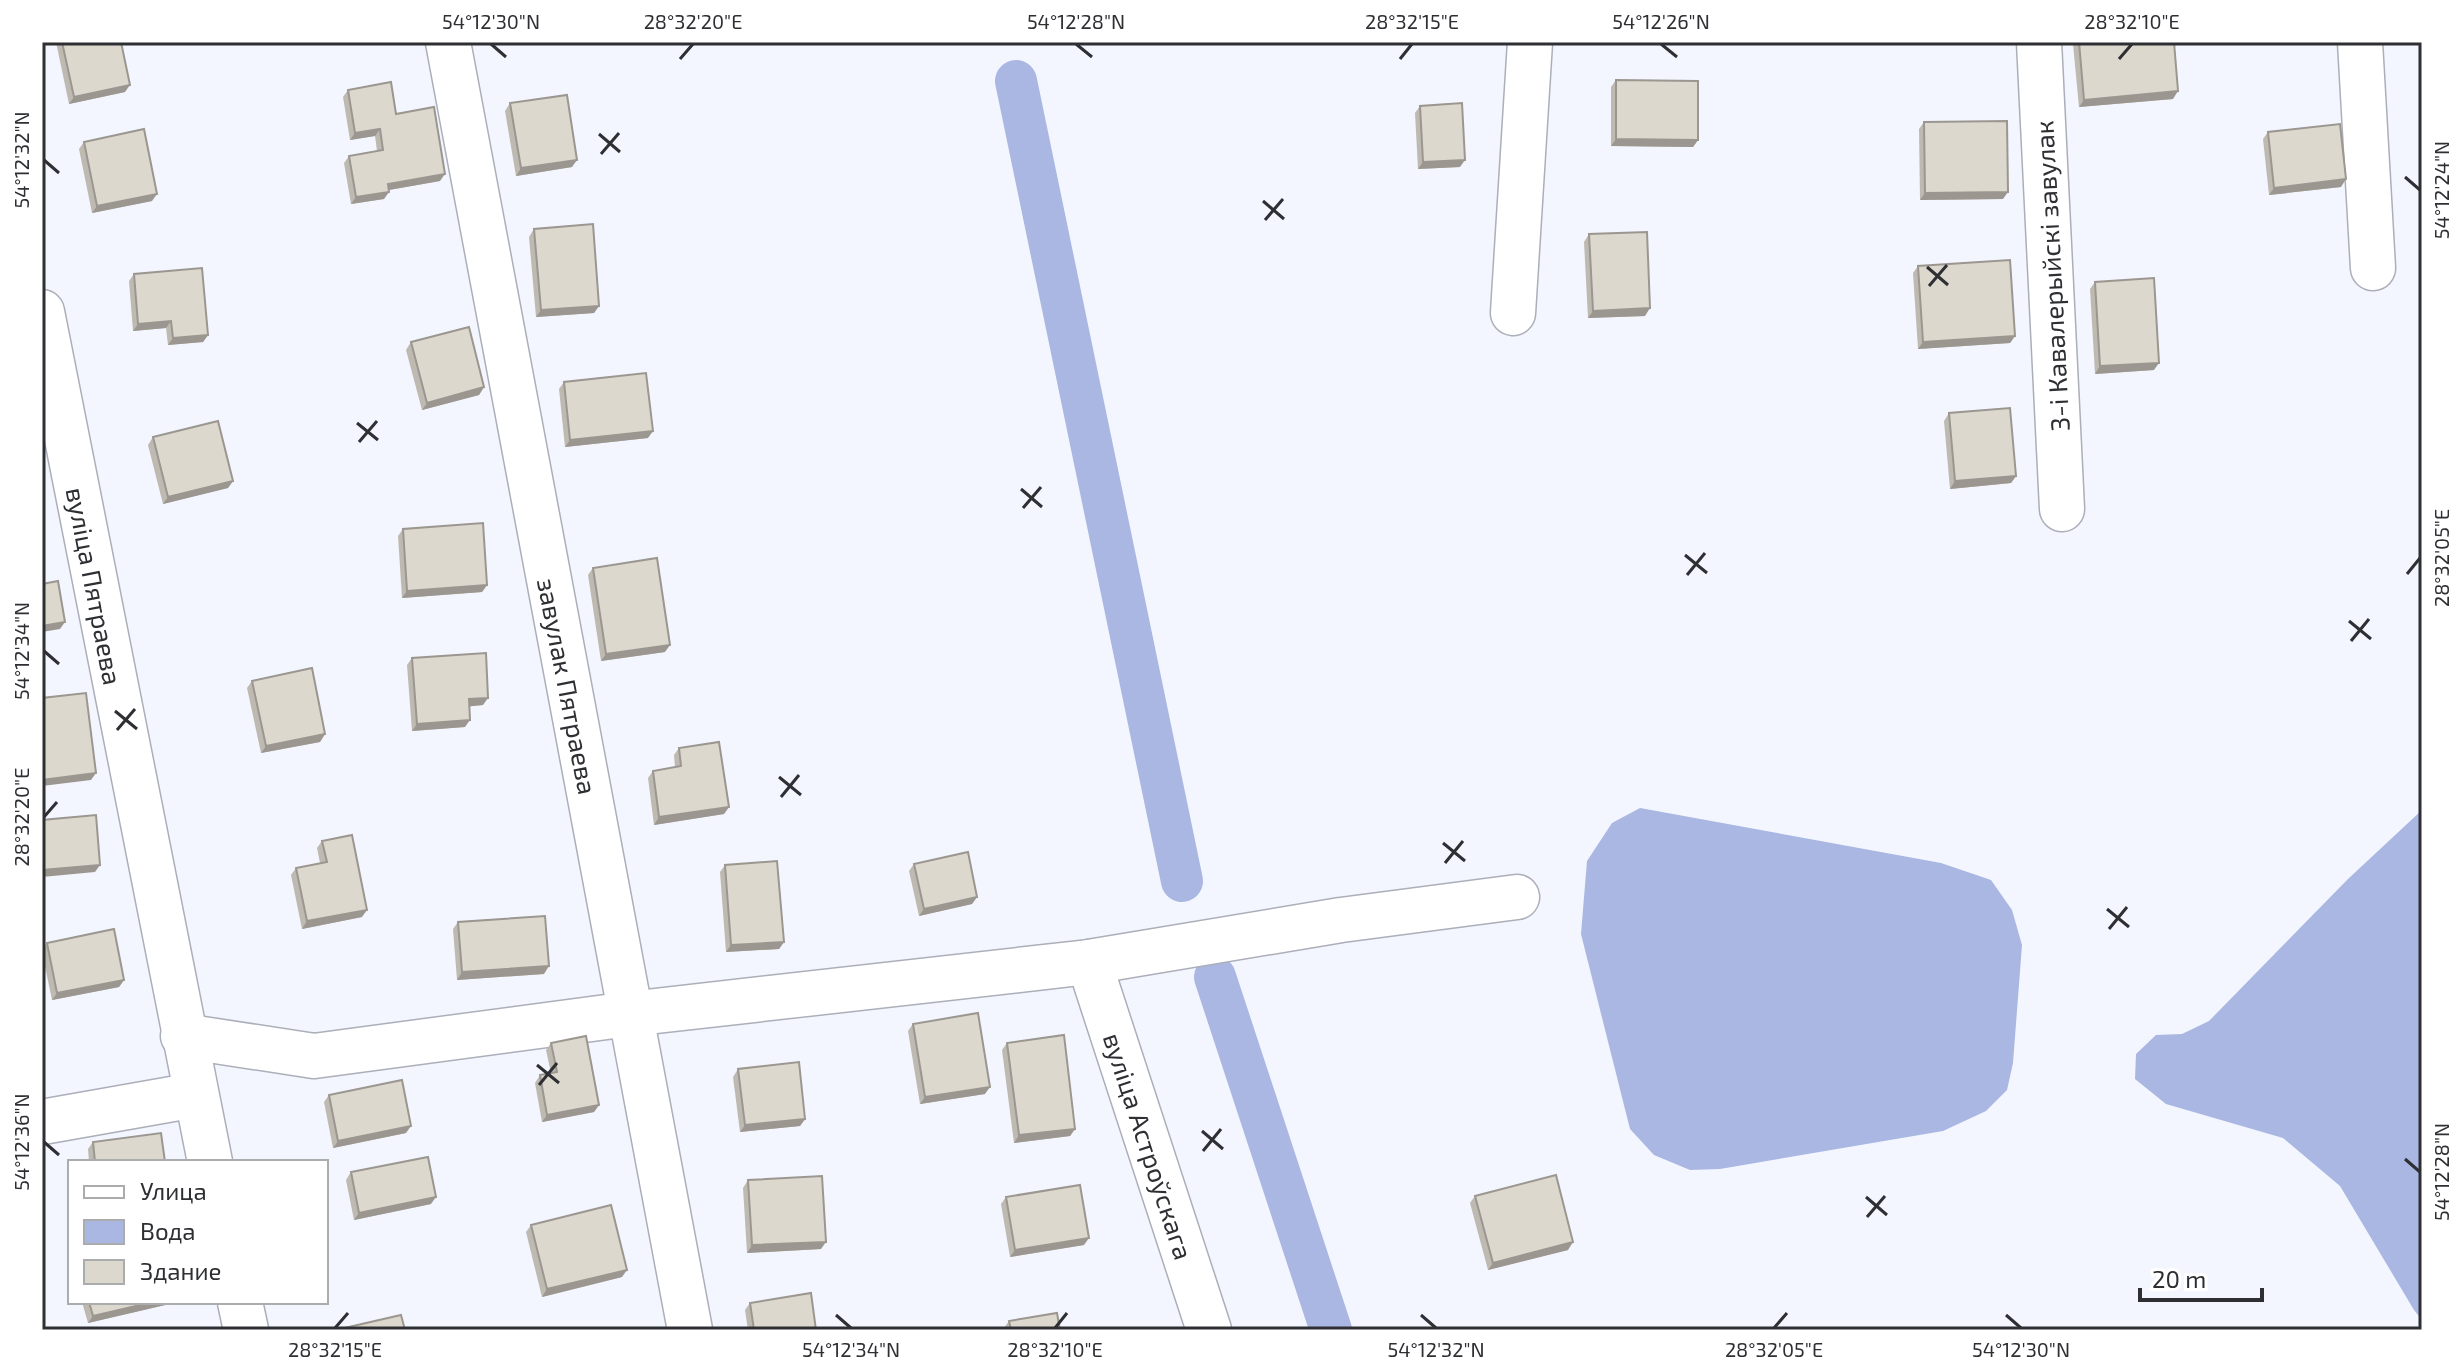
<svg xmlns="http://www.w3.org/2000/svg" width="2464" height="1372" viewBox="0 0 2464 1372" font-family="'Exo 2',sans-serif">
	<style>
		.water { fill: #a9b7e2 }
		.lines { fill: none; stroke-linecap: round; stroke-linejoin: round }
		.canal { stroke: #a9b7e2; stroke-width: 42 }
		.minor-casing { stroke: #abafb9; stroke-width: 47 }
		.minor { stroke: #fff; stroke-width: 44 }
		.wall { fill: #bebab1 }
		.shaded-wall { fill: #9b9790 }
		.building { fill: #ddd8ce; stroke: #9b9790; stroke-width: 2 }
		.ticks { fill: none; stroke: #2e2f33; stroke-width: 3 }
		.labels { text-anchor: middle; dominant-baseline: central; stroke-width: 7; stroke-linejoin: round; paint-order: stroke }
		.street-label { font-size: 26px; fill: #2e2f33; stroke: #fff }
		.neatline { fill: none; stroke: #2e2f33; stroke-width: 3 }
		.ticks-label { font-size: 20px; text-anchor: middle; fill: #2e2f33 }
	</style>
	<rect width="100%" height="100%" fill="#f3f6ff"/>
	<g class="water">
		<path d="M1640,808l301,55 50,17 21,30 10,35 -9,118 -6,27 -21,21 -43,20 -223,38 -30,1 -36,-15 -24,-26 -49,-195 6,-73 25,-38z"/>
		<path d="M2422,810v510l-8,-10 -74,-124 -57,-48 -117,-34 -31,-25 1,-25 20,-19 26,-1 27,-13 139,-142z"/>
	</g>
	<g class="lines">
		<g class="canal">
			<path d="M1016,81l166,800"/>
			<path d="M1215,977l116,353"/>
		</g>
		<defs>
			<g id="minor">
				<path d="M448,42l242,1288"/>
				<path d="M2039,42l23,467"/>
				<path d="M2360,42l13,226"/>
				<path d="M42,312l168,850"/>
				<path d="M1513,313l17,-271"/>
				<path d="M1089,962l120,368"/>
				<path d="M183,1036l131,20 315,-42 460,-52 252,-42 176,-23"/>
				<path d="M42,1122l153,-27"/>
				<path d="M240,1302l6,28"/>
			</g>
		</defs>
		<use href="#minor" class="minor-casing"/>
		<use href="#minor" class="minor"/>
	</g>
	<g class="wall">
		<path d="M56,42h65l4,50 -56,12z"/>
		<path d="M2074,42h100l-1,57 -94,8 -6,-63z"/>
		<path d="M1616,80l82,60 -5,7 -82,-1v-59z"/>
		<path d="M348,90l48,24 44,67 -51,9 -5,9 -33,5 -7,-41 5,-7 28,-5 -2,-15 -25,4 -7,-43z"/>
		<path d="M510,103l62,64 -56,9 -11,-65z"/>
		<path d="M1420,106l40,61 -42,2 -3,-56z"/>
		<path d="M1924,122l79,77 -83,1 -1,-71z"/>
		<path d="M2268,132l73,55 -72,8 -6,-56z"/>
		<path d="M84,142l68,59 -60,12 -13,-64z"/>
		<path d="M534,229l65,77 -5,7 -58,4 -7,-80z"/>
		<path d="M1589,234l56,82 -57,2 -4,-76z"/>
		<path d="M1918,266l97,70 -5,7 -92,6 -5,-76z"/>
		<path d="M134,274l74,61 -5,7 -35,3 -2,-17 -33,3 -4,-50z"/>
		<path d="M2095,282l59,88 -59,4 -5,-85z"/>
		<path d="M411,342l73,45 -5,8 -57,15 -16,-60z"/>
		<path d="M564,382l84,56 -83,9 -6,-58z"/>
		<path d="M1949,413l67,63 -5,7 -61,6 -6,-68z"/>
		<path d="M153,437l80,44 -5,7 -65,16 -15,-59z"/>
		<path d="M403,529l84,56 -5,7 -80,6 -4,-62z"/>
		<path d="M593,568l72,84 -64,9 -13,-86z"/>
		<path d="M412,658l71,47 -14,1 -4,21 -53,4 -5,-66z"/>
		<path d="M252,681l73,53 -5,8 -59,11 -14,-65z"/>
		<path d="M679,748l50,59 -5,7 -70,11 -6,-47 5,-7 22,-4 -1,-12z"/>
		<path d="M322,841l40,76 -60,12 -11,-54 5,-7 24,-5 -3,-15z"/>
		<path d="M914,864l63,33 -5,7 -53,12 -10,-45z"/>
		<path d="M725,865l59,77 -5,7 -53,3 -6,-80z"/>
		<path d="M458,922l86,52 -87,6 -4,-51z"/>
		<path d="M47,943l77,37 -5,7 -67,13 -10,-48v-3z"/>
		<path d="M913,1024l72,70 -65,10 -12,-73z"/>
		<path d="M551,1043l48,62 -5,7 -52,10 -7,-39 5,-8 11,-2 -5,-23z"/>
		<path d="M1007,1043l68,86 -5,7 -56,7 -12,-93z"/>
		<path d="M738,1069l67,50 -5,7 -60,6 -7,-55z"/>
		<path d="M329,1095l77,38 -73,15 -9,-46z"/>
		<path d="M93,1142l72,20h-76l-1,-13z"/>
		<path d="M351,1172l80,32 -77,16 -8,-40z"/>
		<path d="M748,1180l73,69 -74,4 -4,-65z"/>
		<path d="M1475,1196l93,54 -80,20 -18,-67z"/>
		<path d="M1006,1197l78,48 -74,12 -9,-53z"/>
		<path d="M531,1225l91,52 -80,20 -16,-65z"/>
		<path d="M82,1302h96l-90,21z"/>
		<path d="M750,1303l66,27h-68l-3,-20z"/>
		<path d="M1009,1321l51,9h-55l-1,-2z"/>
	</g>
	<g class="shaded-wall">
		<path d="M130,85l-5,7 -56,12 5,-7z"/>
		<path d="M2178,91l-5,8 -94,8 5,-7z"/>
		<path d="M380,129l-5,7 -25,4 5,-7z"/>
		<path d="M1616,139l82,1 -5,7 -82,-1z"/>
		<path d="M577,160l-5,7 -56,9 5,-8z"/>
		<path d="M1465,160l-5,7 -42,2 5,-7z"/>
		<path d="M445,174l-5,7 -57,10 5,-7z"/>
		<path d="M2346,179l-5,8 -72,8 5,-7z"/>
		<path d="M389,192l-5,7 -33,5 5,-7z"/>
		<path d="M2008,192l-5,7 -83,1 5,-7z"/>
		<path d="M157,194l-5,7 -60,12 5,-7z"/>
		<path d="M599,306l-5,7 -58,4 5,-7z"/>
		<path d="M1650,308l-5,8 -57,2 5,-7z"/>
		<path d="M171,321l-5,7 -33,3 5,-7z"/>
		<path d="M208,335l-5,7 -35,3 5,-7z"/>
		<path d="M2015,336l-5,7 -92,6 5,-7z"/>
		<path d="M2159,363l-5,7 -59,4 5,-8z"/>
		<path d="M484,387l-5,8 -57,15 5,-7z"/>
		<path d="M653,431l-5,7 -83,9 5,-7z"/>
		<path d="M2016,476l-5,7 -61,6 5,-8z"/>
		<path d="M233,481l-5,7 -65,16 5,-7z"/>
		<path d="M487,585l-5,7 -80,6 5,-7z"/>
		<path d="M65,622l-5,7 -18,3v-6z"/>
		<path d="M670,645l-5,7 -64,9 5,-7z"/>
		<path d="M488,698l-5,7 -19,2 5,-8z"/>
		<path d="M470,720l-5,7 -53,4 5,-7z"/>
		<path d="M325,734l-5,8 -59,11 5,-7z"/>
		<path d="M96,773l-5,7 -49,6v-6z"/>
		<path d="M729,807l-5,7 -70,11 5,-8z"/>
		<path d="M100,865l-5,7 -53,5v-7z"/>
		<path d="M977,897l-5,7 -53,12 5,-7z"/>
		<path d="M367,910l-5,7 -60,12 5,-8z"/>
		<path d="M784,942l-5,7 -53,3 5,-7z"/>
		<path d="M549,966l-5,8 -87,6 5,-8z"/>
		<path d="M124,980l-5,7 -67,13 5,-7z"/>
		<path d="M990,1087l-5,7 -65,10 5,-7z"/>
		<path d="M599,1105l-5,7 -52,10 5,-7z"/>
		<path d="M805,1119l-5,7 -60,6 5,-7z"/>
		<path d="M411,1126l-5,7 -73,15 5,-7z"/>
		<path d="M1075,1129l-5,7 -56,7 5,-8z"/>
		<path d="M436,1197l-5,7 -77,16 5,-7z"/>
		<path d="M1089,1238l-5,7 -74,12 5,-7z"/>
		<path d="M826,1242l-5,7 -74,4 5,-8z"/>
		<path d="M1573,1242l-5,8 -80,20 5,-7z"/>
		<path d="M627,1270l-5,7 -80,20 5,-8z"/>
		<path d="M153,1302h25l-90,21 5,-7z"/>
	</g>
	<g class="building">
		<path d="M62,42h59l9,43 -56,12z"/>
		<path d="M2079,42h95l4,49 -94,9z"/>
		<path d="M1616,80l82,1v59l-82,-1z"/>
		<path d="M391,82l5,32 38,-7 11,67 -57,10 1,8 -33,5 -7,-41 34,-6 -3,-21 -25,4 -7,-43z"/>
		<path d="M567,95l10,65 -56,8 -11,-65z"/>
		<path d="M1462,103l3,57 -42,2 -3,-56z"/>
		<path d="M2007,121l1,71 -83,1 -1,-71z"/>
		<path d="M2340,124l6,55 -72,9 -6,-56z"/>
		<path d="M144,129l13,65 -60,12 -13,-64z"/>
		<path d="M593,224l6,82 -58,4 -7,-81z"/>
		<path d="M1647,232l3,76 -57,3 -4,-77z"/>
		<path d="M2010,260l5,76 -92,6 -5,-76z"/>
		<path d="M202,268l6,67 -35,3 -2,-17 -33,3 -4,-50z"/>
		<path d="M2154,278l5,85 -59,3 -5,-84z"/>
		<path d="M469,327l15,60 -57,16 -16,-61z"/>
		<path d="M646,373l7,58 -83,9 -6,-58z"/>
		<path d="M2010,408l6,68 -61,5 -6,-68z"/>
		<path d="M218,421l15,60 -65,16 -15,-60z"/>
		<path d="M483,523l4,62 -80,6 -4,-62z"/>
		<path d="M657,558l13,87 -64,9 -13,-86z"/>
		<path d="M58,581l7,41 -23,4v-42z"/>
		<path d="M486,653l2,45 -19,1 1,21 -53,4 -5,-66z"/>
		<path d="M312,668l13,66 -59,12 -14,-65z"/>
		<path d="M86,693l10,80 -54,7v-82z"/>
		<path d="M719,742l10,65 -70,10 -6,-46 28,-5 -2,-18z"/>
		<path d="M96,815l4,50 -58,5v-50z"/>
		<path d="M352,835l15,75 -60,11 -11,-53 31,-6 -5,-21z"/>
		<path d="M968,852l9,45 -53,12 -10,-45z"/>
		<path d="M777,861l7,81 -53,3 -6,-80z"/>
		<path d="M545,916l4,50 -87,6 -4,-50z"/>
		<path d="M114,929l10,51 -67,13 -10,-50z"/>
		<path d="M978,1013l12,74 -65,10 -12,-73z"/>
		<path d="M1064,1035l11,94 -56,6 -12,-92z"/>
		<path d="M586,1036l13,69 -52,10 -7,-40 17,-3 -6,-29z"/>
		<path d="M799,1062l6,57 -60,6 -7,-56z"/>
		<path d="M402,1080l9,46 -73,15 -9,-46z"/>
		<path d="M161,1133l4,29h-70l-2,-20z"/>
		<path d="M428,1157l8,40 -77,16 -8,-41z"/>
		<path d="M1556,1175l17,67 -80,21 -18,-67z"/>
		<path d="M822,1176l4,66 -74,3 -4,-65z"/>
		<path d="M1080,1185l9,53 -74,12 -9,-53z"/>
		<path d="M611,1205l16,65 -80,19 -16,-64z"/>
		<path d="M811,1293l5,37h-62l-4,-27z"/>
		<path d="M89,1302h64l-60,14z"/>
		<path d="M1057,1313l3,17h-49l-2,-9z"/>
		<path d="M401,1315l4,15 -65,-1z"/>
	</g>
	<path class="ticks" d="M491,44l15,13M1076,44l16,13M1661,44l16,13M680,59l13,-15M1400,59l12,-15M2119,59l13,-15M599,134l21,18M601,154l18,-21M44,160l15,13M2405,177l15,13M1263,201l21,18M1265,220l18,-21M1927,267l21,18M1929,286l18,-21M357,423l21,17M359,442l18,-21M1021,489l21,18M1023,508l18,-21M1685,555l22,18M2407,574l13,-16M1687,575l18,-22M2349,621l22,18M2351,641l18,-22M44,651l15,13M115,711l22,18M117,730l18,-21M779,777l22,18M781,797l18,-22M44,817l13,-15M1443,843l22,18M1445,863l18,-22M2107,909l22,18M2109,929l18,-22M537,1065l22,18M539,1085l18,-22M1202,1131l21,18M44,1142l15,13M1203,1151l18,-22M2405,1159l15,13M1866,1197l21,18M1867,1217l18,-21M836,1315l15,13M1421,1315l15,13M2006,1315l15,13M335,1328l13,-15M1055,1328l12,-15M1774,1328l13,-15"/>
	<g class="labels">
		<g class="street-label">
			<text transform="translate(2051 276) rotate(-93)">3-і Кавалерыйскі завулак</text>
			<text transform="translate(95 586) rotate(79)">вуліца Пятраева</text>
			<text transform="translate(568 686) rotate(79)">завулак Пятраева</text>
			<text transform="translate(1149 1146) rotate(72)">вуліца Астроўскага</text>
		</g>
	</g>
	<rect width="2464" height="1372" fill="none" stroke="#ffffff" stroke-width="88"/>
	<rect x="68" y="1160" width="260" height="144" fill="#ffffff" stroke="#abacad" stroke-width="2"/>
	<rect x="84" y="1186" width="40" height="12" fill="#ffffff" stroke="#abacad" stroke-width="2"/>
	<text x="140" y="1200" font-size="24" fill="#2e2f33">Улица</text>
	<rect x="84" y="1220" width="40" height="24" fill="#a9b7e2" stroke="#abacad" stroke-width="2"/>
	<text x="140" y="1240" font-size="24" fill="#2e2f33">Вода</text>
	<rect x="84" y="1260" width="40" height="24" fill="#ddd8ce" stroke="#abacad" stroke-width="2"/>
	<text x="140" y="1280" font-size="24" fill="#2e2f33">Здание</text>
	<path d="M2140 1288v12h122v-12" fill="none" stroke="#2e2f33" stroke-width="4"/>
	<text x="2152" y="1288" font-size="24" fill="#2e2f33" stroke="#ffffff" stroke-width="6" paint-order="stroke">20 m</text>
	<rect x="44" y="44" width="2376" height="1284" class="neatline"/>
	<g class="ticks-label">
		<text x="491" y="29">54°12'30"N</text>
		<text x="693" y="29">28°32'20"E</text>
		<text x="1076" y="29">54°12'28"N</text>
		<text x="1412" y="29">28°32'15"E</text>
		<text x="1661" y="29">54°12'26"N</text>
		<text x="2132" y="29">28°32'10"E</text>
		<text transform="translate(22 160) rotate(-90)" y="7">54°12'32"N</text>
		<text transform="translate(2442 190) rotate(-90)" y="7">54°12'24"N</text>
		<text transform="translate(2442 558) rotate(-90)" y="7">28°32'05"E</text>
		<text transform="translate(22 651) rotate(-90)" y="7">54°12'34"N</text>
		<text transform="translate(22 817) rotate(-90)" y="7">28°32'20"E</text>
		<text transform="translate(22 1142) rotate(-90)" y="7">54°12'36"N</text>
		<text transform="translate(2442 1172) rotate(-90)" y="7">54°12'28"N</text>
		<text x="335" y="1357">28°32'15"E</text>
		<text x="851" y="1357">54°12'34"N</text>
		<text x="1055" y="1357">28°32'10"E</text>
		<text x="1436" y="1357">54°12'32"N</text>
		<text x="1774" y="1357">28°32'05"E</text>
		<text x="2021" y="1357">54°12'30"N</text>
	</g>
</svg>
